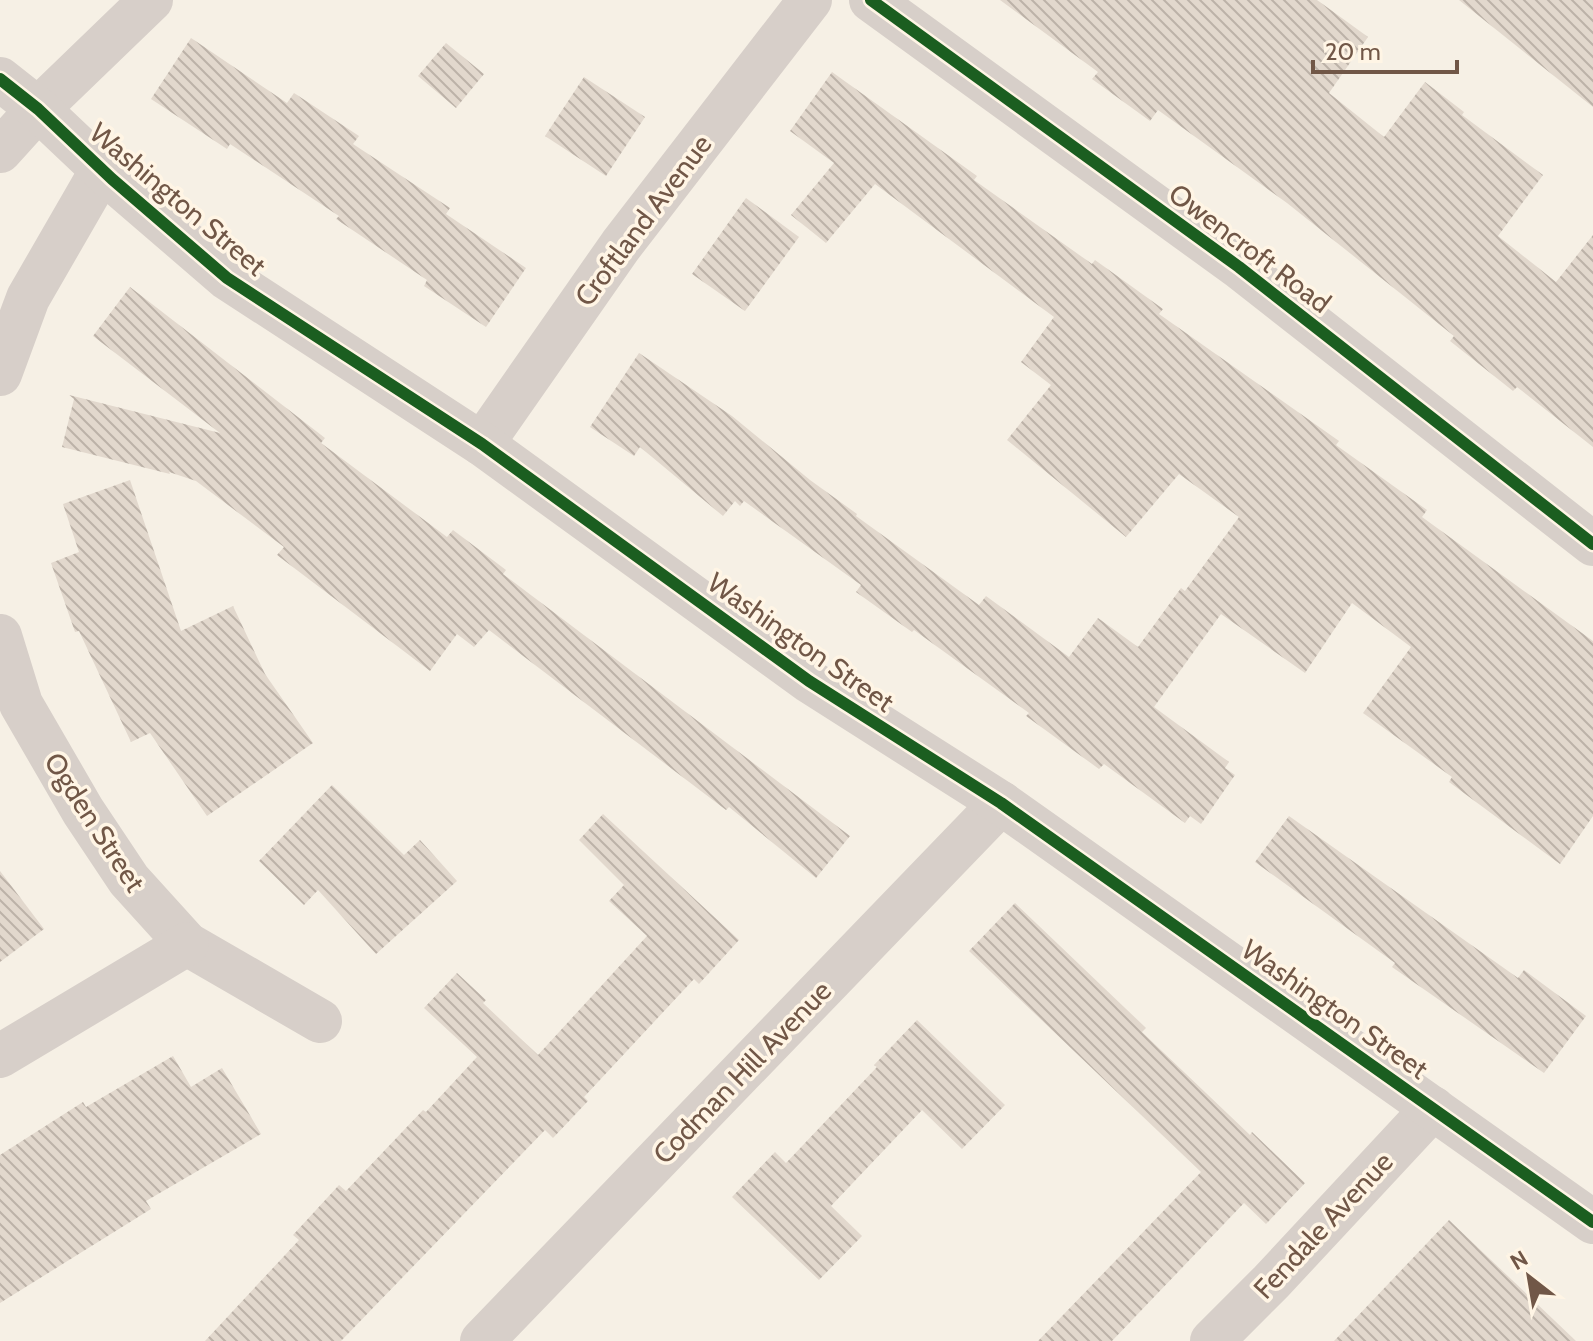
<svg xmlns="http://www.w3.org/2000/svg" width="1593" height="1341" viewBox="0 0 1593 1341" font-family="Cabin,sans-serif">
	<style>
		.building { fill: url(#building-back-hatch) }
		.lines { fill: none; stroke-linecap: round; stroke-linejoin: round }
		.street { stroke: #d7cfc9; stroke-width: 44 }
		.secondary { stroke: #d7cfc9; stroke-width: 44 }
		.cycleway-casing { stroke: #fff5e5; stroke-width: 17 }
		.cycleway { stroke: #1b5e20; stroke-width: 12 }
		.labels { text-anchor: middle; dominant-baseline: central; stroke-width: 7; stroke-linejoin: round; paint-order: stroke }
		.street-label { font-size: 28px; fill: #715747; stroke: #fff5e5 }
	</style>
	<defs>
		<pattern id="building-back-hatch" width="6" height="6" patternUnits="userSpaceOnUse" patternTransform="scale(2)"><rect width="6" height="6" fill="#e2d8cd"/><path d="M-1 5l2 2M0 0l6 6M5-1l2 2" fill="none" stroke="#bcb2a8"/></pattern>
	</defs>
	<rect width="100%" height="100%" fill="#f6f0e5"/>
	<g class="building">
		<path d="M1000,0h317l51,37 -39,56 55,44 41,-55 39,30 -2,3 81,60 -45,61 58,46 37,-47v212l-76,-60 -4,4 -63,-50 4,-5 -167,-133 -129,-93 -8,11 -58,-42 6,-7z"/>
		<path d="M1459,0h134v107z"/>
		<path d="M191,38l96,65 7,-10 65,43 -6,8 97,64 -4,6 80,54 -40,59 -62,-41 3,-6 -91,-61 3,-3 -109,-72 -3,5 -76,-50z"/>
		<path d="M446,43l38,31 -28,34 -38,-32z"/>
		<path d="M832,72l145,104 -3,4 118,84 3,-4 68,49 -4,5 180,127 -3,4 91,65 -5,7 171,124v175l-33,48 -111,-82 3,-5 -89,-64 48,-66 -59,-44 -47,70 -84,-59 -67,93 75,55 -4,6 10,7 -34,49 -11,-8 -5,7 -81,-59 -5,5 -73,-53 3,-3 -115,-83 -2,2 -56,-40 5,-7 -117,-84 -4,5 -5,-5 -12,15 -83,-69 -6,9 -44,-29 49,-74 93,63 78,64 47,34 -1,2 123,89 7,-9 83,61 29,-39 40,29 43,-59 4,3 54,-74 -60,-43 -53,63 -119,-97 44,-55 -30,-23 33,-45 -179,-133 -49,59 -35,-28 43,-52 -44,-32z"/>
		<path d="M584,77l61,40 -39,59 -61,-40z"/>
		<path d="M746,198l53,39 -54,74 -53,-37z"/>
		<path d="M130,287l195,151 -4,5 126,94 6,-7 53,40 -3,4 347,262 -34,42 -87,-71 -3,3 -237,-180 -15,17 -17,-13 -27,37 -153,-116 7,-8 -88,-66 -27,-9 1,2 -108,-27 12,-48 -5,-4 151,38 -127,-97z"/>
		<path d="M130,480l51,151 52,-25 32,68 48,69 -106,73 -57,-83 -19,9 -52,-111 -4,1 -24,-69 28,-11 -16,-48z"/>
		<path d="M332,785l72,70 16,-15 37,41 -81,73 -58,-64 -14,15 -45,-44z"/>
		<path d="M603,814l136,126 -40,44 -5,-5 -110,118 4,4 -35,37 -8,-8 -204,211h-136l94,-101 -6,-5 46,-50 7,6 77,-81 3,2 51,-55 -53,-49 33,-35 29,27 -3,3 55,52 109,-119 -38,-35 15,-16 -45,-45z"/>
		<path d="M1289,816l229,162 6,-8 62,46 -42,57 -152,-106 3,-4 -140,-101z"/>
		<path d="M0,871l44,58 -44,33z"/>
		<path d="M1015,903l131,125 -4,4 108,103 2,-3 53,51 -39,41 -22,-21 -132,138h-74l163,-169 -232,-221z"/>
		<path d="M917,1020l88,85 -43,44 -40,-39 -91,96 31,30 -43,44 -87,-83 43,-45 11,11 91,-96 -3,-2z"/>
		<path d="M173,1056l18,31 31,-19 39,66 -115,67 5,8 -151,94v-148l83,-53 3,5z"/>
		<path d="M1449,1220l127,121h-242z"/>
	</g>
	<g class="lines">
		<g class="street">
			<path d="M871,0l368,267 354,277"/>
			<path d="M0,151l38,-42 113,-109"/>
			<path d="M0,374l28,-76 75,-130"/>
			<path d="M482,444l139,-199 189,-245"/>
			<path d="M0,636l21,68 62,107 46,69 58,64 133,77"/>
			<path d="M0,1056l187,-112"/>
			<path d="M482,1341l519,-538"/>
			<path d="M1212,1341l59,-59 162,-174"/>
		</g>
		<path class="secondary" d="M0,79l38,30 74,70 115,99 255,166 327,237 192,122 592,419"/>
		<defs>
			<g id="cycleway">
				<path d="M871,0l368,267 354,277"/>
				<path d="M0,79l38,30 74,70 115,99 255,166 327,237 192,122 592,419"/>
			</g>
		</defs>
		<use href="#cycleway" class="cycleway-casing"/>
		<use href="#cycleway" class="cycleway"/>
	</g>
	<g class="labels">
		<g class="street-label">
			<text transform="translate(178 199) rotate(40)">Washington Street</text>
			<text transform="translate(643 220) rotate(-53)">Croftland Avenue</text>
			<text transform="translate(1250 248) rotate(37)">Owencroft Road</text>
			<text transform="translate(801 642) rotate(35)">Washington Street</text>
			<text transform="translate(95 822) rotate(57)">Ogden Street</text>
			<text transform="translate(1335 1009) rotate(35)">Washington Street</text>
			<text transform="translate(742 1072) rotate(-46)">Codman Hill Avenue</text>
			<text transform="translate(1323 1225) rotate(-47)">Fendale Avenue</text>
		</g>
	</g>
	<g transform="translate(1529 1277) rotate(329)" stroke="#fff5e5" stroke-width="6" paint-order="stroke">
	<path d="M0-6L14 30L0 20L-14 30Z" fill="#715747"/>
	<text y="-12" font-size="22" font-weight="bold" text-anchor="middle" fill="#715747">N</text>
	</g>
	<path d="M1313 60v12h144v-12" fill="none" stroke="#715747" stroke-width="4"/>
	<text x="1325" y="60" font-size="24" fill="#715747" stroke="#fff5e5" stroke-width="6" paint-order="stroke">20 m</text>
</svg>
